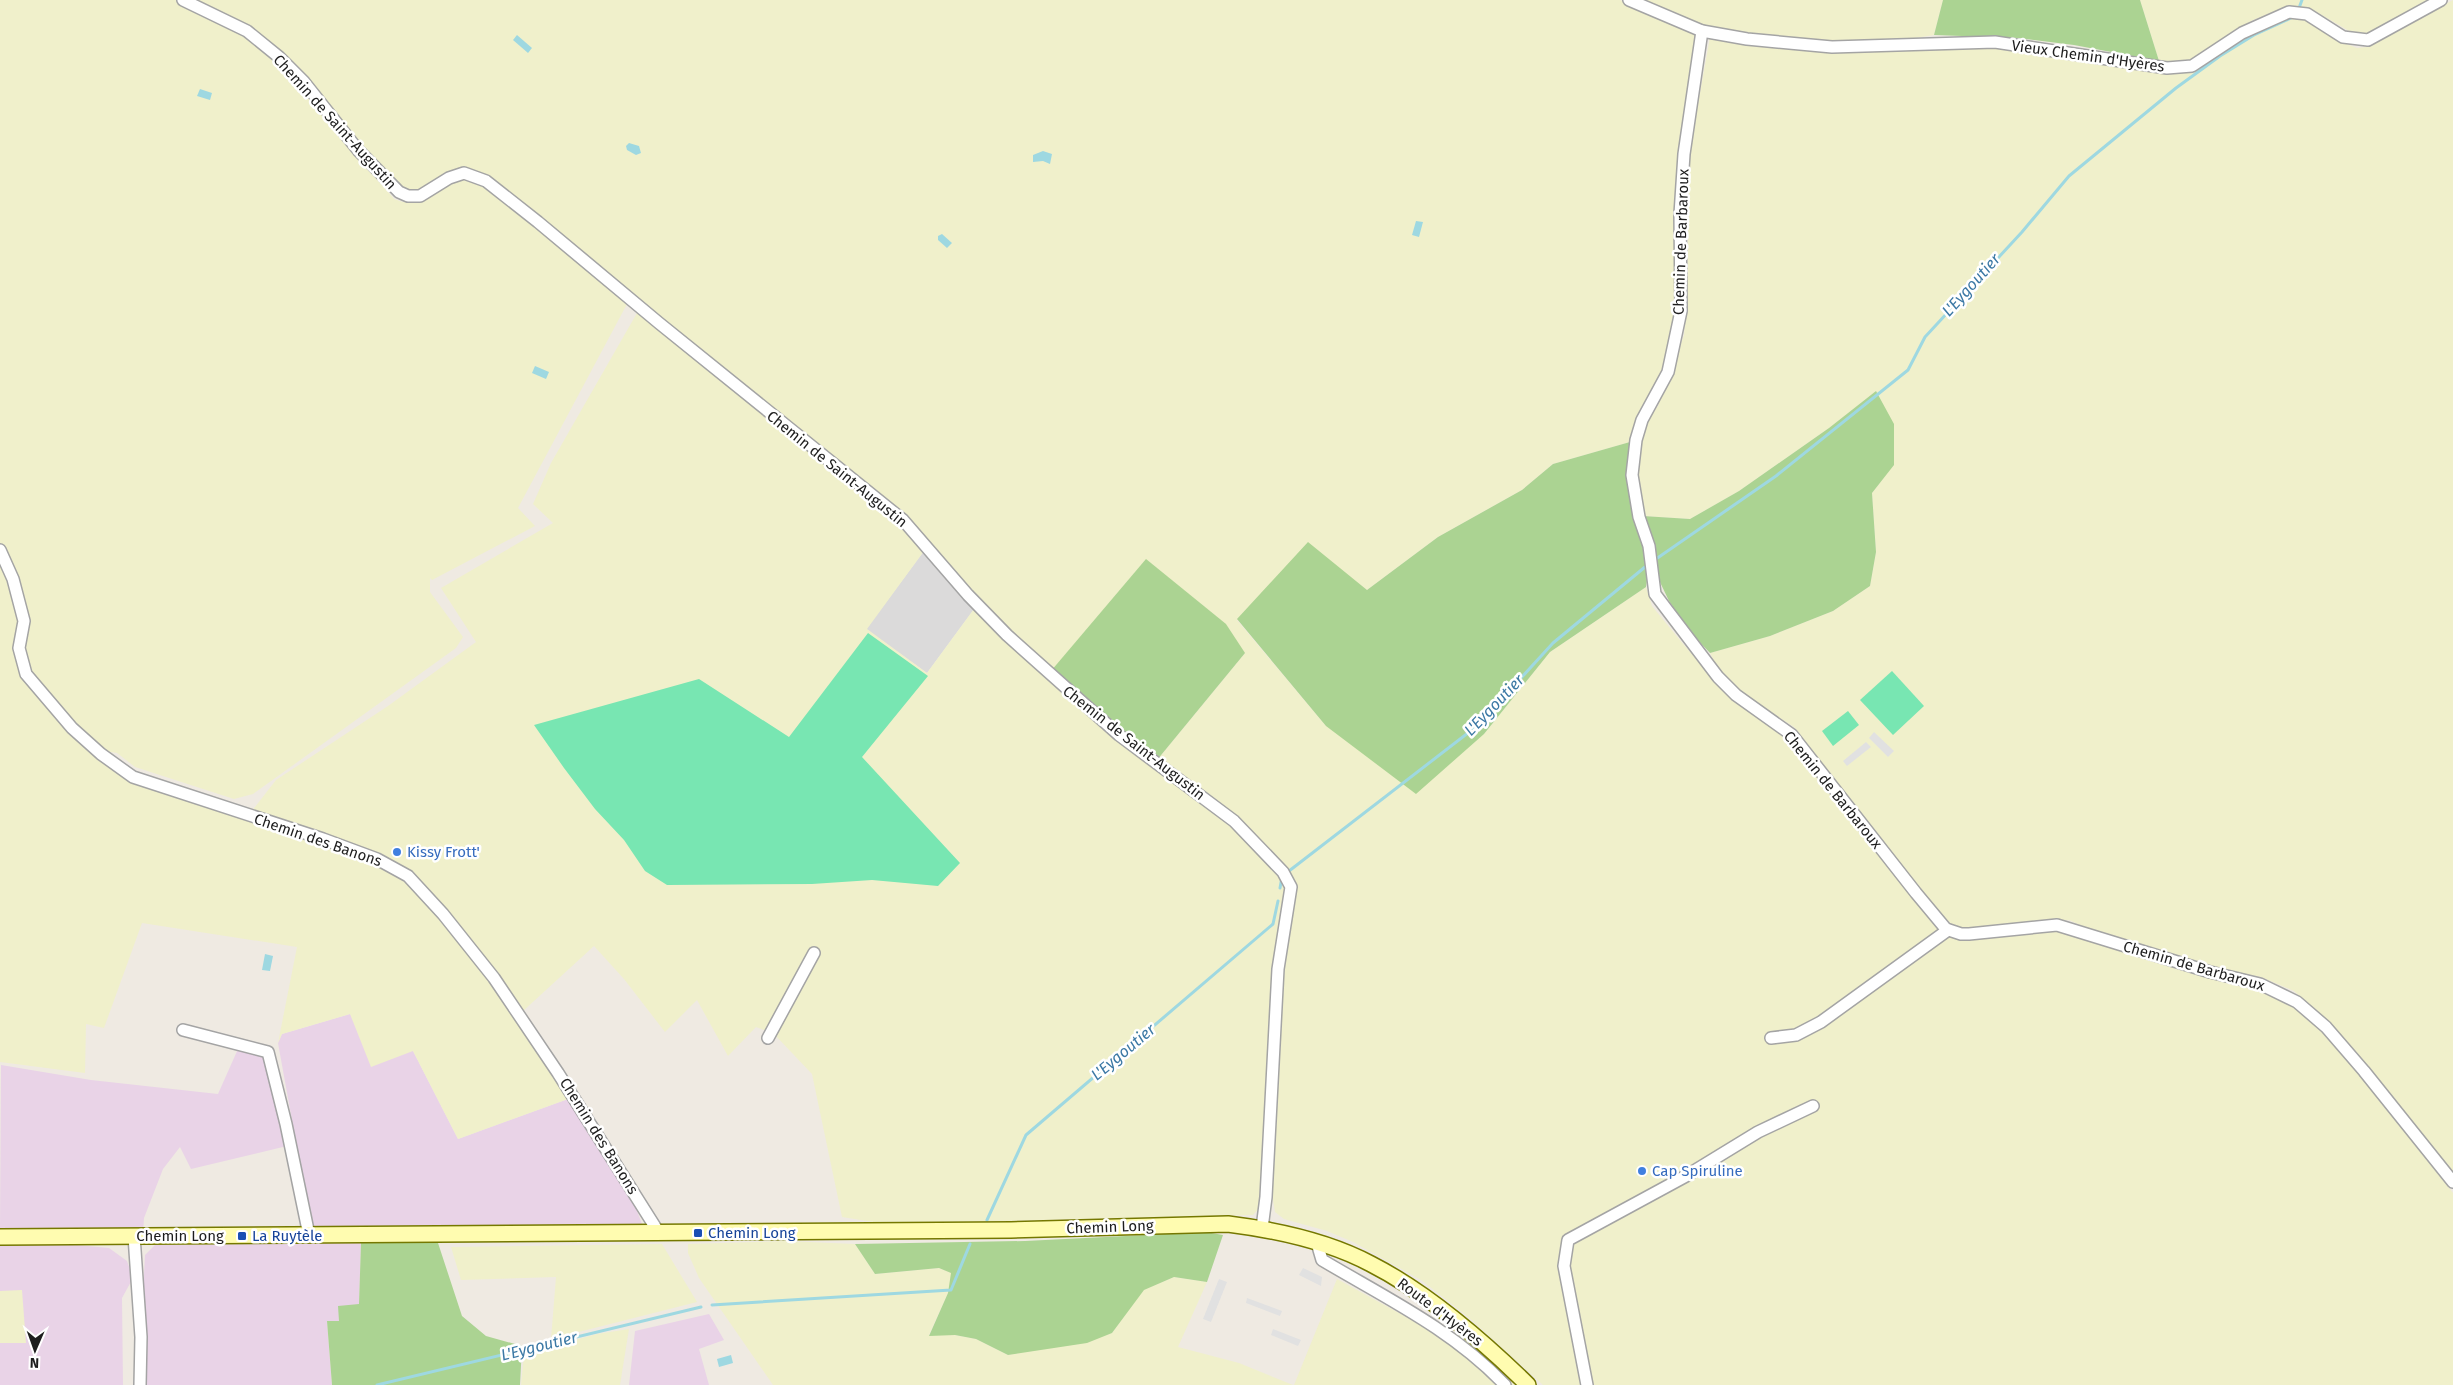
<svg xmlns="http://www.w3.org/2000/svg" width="2453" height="1385" viewBox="0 0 2453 1385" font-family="'Fira Sans',sans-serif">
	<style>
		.residential { fill: #dbdada }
		.industrial { fill: #e9d3e7 }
		.farmland { fill: #f0f0cb }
		.forest { fill: #abd392 }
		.pitch { fill: #78e6b2 }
		.parking { fill: #e1e1e1 }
		.water { fill: #9ed8e1 }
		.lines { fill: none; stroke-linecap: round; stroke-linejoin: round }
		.stream { stroke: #9ed8e1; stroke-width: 3 }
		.minor-casing { stroke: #a4a4a4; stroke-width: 14 }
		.secondary-casing { stroke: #757800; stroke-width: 18 }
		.minor { stroke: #fff; stroke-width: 11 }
		.secondary { stroke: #fffcb0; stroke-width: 15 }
		.shop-dot { fill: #3f7fe0; stroke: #fff; stroke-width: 2 }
		.transit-dot { fill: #1a4fb4; stroke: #fff; stroke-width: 2 }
		.labels { text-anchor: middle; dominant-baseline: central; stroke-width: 5; stroke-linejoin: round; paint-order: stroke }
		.street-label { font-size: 15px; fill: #1d1d1d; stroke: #fff }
		.shop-label { font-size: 15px; fill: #366cbe; stroke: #fff; text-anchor: start }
		.transit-label { font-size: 15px; fill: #164399; stroke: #fff; text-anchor: start }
		.water-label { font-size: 16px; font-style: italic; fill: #3c79a5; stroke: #fff }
	</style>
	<rect width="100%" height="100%" fill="#efeae2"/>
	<path class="residential" d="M924,551l50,58 -47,64 -61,-44z"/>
	<g class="industrial">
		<path d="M350,1014l63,37 45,88 110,-40 63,96 11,29 -330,6 -34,-187 4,-9z"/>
		<path d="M238,1049l27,6 22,91 -96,23 -11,-22 -17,22 -19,49 -1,15 -143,-3 1,-165 90,15 127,14z"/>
		<path d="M361,1243l-2,62 -20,16h-12l5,64h-188l3,-21 -4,-69 2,-40 10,-10z"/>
		<path d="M66,1244l43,4 18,13 6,17 -11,20 1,87h-123v-140z"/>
		<path d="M709,1314l15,26 -25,9 10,36h-80l6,-54z"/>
	</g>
	<g class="farmland">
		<path d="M0,0h176l71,37 44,38 103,124 9,3h14l32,-18 14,-4 24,8 74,58 66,58 -109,204 17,18 -103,54 -2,-2v14l33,45 -7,11 -203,146 -19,5 -99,-32 -18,-14 -12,-2 -20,-15 -62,-74 3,-35 -18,-67 -8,-17z"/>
		<path d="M191,0h1429l75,32 2,5 -20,270 -8,46 -39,89 -77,22 -31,26 -84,47 -71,53 -130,30 89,106 158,8 66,-82 96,-65 6,19 32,39 48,55 56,39 153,192 103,-2 34,6 188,57 29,13 45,45 113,143v192h-910l-76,-69 -46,-36 -68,-38 -26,-11 -43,-12 -9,-7 -5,-30 11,-208 16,-89 -5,-8 -9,-9 -126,-108 88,-107 -194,18 -59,-55 -60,-70 -463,-376h-15l-30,20 -11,1 -17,-5 -103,-122 -23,-22 -17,-11z"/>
		<path d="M1637,0h306l-9,35 -50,8h-48l-48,-3 -88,-14z"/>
		<path d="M2140,0h296l-65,34 -22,-3 -34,-20 -21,-4 -16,3 -25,10 -47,29 -10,9 -16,6 -21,-3z"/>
		<path d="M2453,0v1172l-122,-147 -37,-34 -33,-14 -42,-8 -114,-33 -36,-16 -104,9 -15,-6 -26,-28 -130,-168 -47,-30 -24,-19 -13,-25 60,-17 63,-25 37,-25 6,-34 -4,-59 22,-29 -18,-73 -47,37 -90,63 -49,28 -47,-3 -6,-40 2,-26 8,-29 11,-15 26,-71 3,-40 2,-141 21,-117 130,15 120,-6 49,2 156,24h24l61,-38 32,-16 17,-2 40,25 18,7 10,-1z"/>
		<path d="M637,313h2l250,200 35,38 -57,78 60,44 47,-64 277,233 27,30 9,14 -25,319 -9,10 -367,9 -44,-7 -30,-143 -38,-40 -18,-7 -28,29 -31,-56 -32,32 -41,-53 -30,-33 -72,66 -109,-135 -162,-65 25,-32 112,-74 88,-64 -35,-54 112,-65 -20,-19 18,-41z"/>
		<path d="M0,557l19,54v57l12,21 76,76 229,83 65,27 16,15 62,74 89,135 -110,40 -45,-88 -42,16 -21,-53 -68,20 -4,9 19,-96 -155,-24 -38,105 -18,-4 -1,49 -85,-11z"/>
		<path d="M785,1241l70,3 20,30 64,-6 13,5 -4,20 -19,42h26l21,4 32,16 104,-22 31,-43 31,-13 33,5 -29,65 61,16 54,22h-520l-74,-107 -11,-25v-9z"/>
		<path d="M662,1244l35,58 -146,37 5,-62 -95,3 -10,-33z"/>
		<path d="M1337,1279l73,40 46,14 36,28 23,24h-221z"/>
		<path d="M22,1290l4,53h-26v-52z"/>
		<path d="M629,1329l-9,56h-99l3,-31 73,-20z"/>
	</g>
	<g class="forest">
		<path d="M1943,0h197l19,61 -85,-16 -56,-7 -84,-3z"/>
		<path d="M1876,391l18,33v41l-22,28 4,59 -6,34 -37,25 -63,25 -60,17 -19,-20 -22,-32 -10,-21 -5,-34 -11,-30 47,3 49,-28 90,-63z"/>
		<path d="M1630,442c1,22 -1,45 2,66 5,29 20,48 14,79l-96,65 -66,82 -68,60 -90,-68 -89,-107 71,-77 59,48 71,-53 84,-47 31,-26z"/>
		<path d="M1146,559l80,65 19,29 -88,107 -106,-89z"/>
		<path d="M1206,1232l17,3 -16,47 -33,-5 -30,13 -32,43 -25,10 -79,12 -32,-16 -21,-4 -26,1 19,-43 3,-20 -12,-5 -64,6 -20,-30 170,-3z"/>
		<path d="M361,1243h77l24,73 24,20 36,10 -2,39h-188l-5,-64h12l-1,-15 21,-2z"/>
	</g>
	<g class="pitch">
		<path d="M868,633l60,43 -66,81 98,106 -22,23 -66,-6 -60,4 -145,1 -22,-14 -21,-31 -29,-31 -31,-41 -30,-43 165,-46 90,58z"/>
		<path d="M1892,671l32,35 -31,29 -33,-35z"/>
		<path d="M1848,711l11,14 -26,21 -11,-15z"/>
	</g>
	<g class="parking">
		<path d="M1874,732l20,19 -6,6 -19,-19z"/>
		<path d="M1866,742l5,5 -24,19 -4,-5z"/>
		<path d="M1303,1268l19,9 -1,9 -22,-11z"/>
		<path d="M1219,1279l8,3 -16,40 -8,-3z"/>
		<path d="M1247,1298l35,13 -2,5 -34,-13z"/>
		<path d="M1273,1329l28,11 -3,6 -27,-11z"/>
	</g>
	<g class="water">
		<path d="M517,35l15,13 -4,5 -15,-13z"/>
		<path d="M200,89l12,4 -2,7 -13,-4z"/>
		<path d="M629,143l10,3 2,7 -5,2 -9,-5 -1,-4z"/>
		<path d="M1043,151l9,3 -2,10 -7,-3 -10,1v-7z"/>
		<path d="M1416,221l7,1 -4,15 -7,-2z"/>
		<path d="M942,234l10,9 -5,5 -9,-8v-4z"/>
		<path d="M535,366l14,6 -3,7 -14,-6z"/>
		<path d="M265,954l8,2 -3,15 -8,-1z"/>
		<path d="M731,1355l2,8 -14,4 -2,-8z"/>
	</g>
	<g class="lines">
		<g class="stream">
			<path d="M2299,8l3,-8"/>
			<path d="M1656,559l120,-83 132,-106 17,-33 97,-105 47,-56 107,-88 44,-32 34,-21 39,-18"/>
			<path d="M1289,871l188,-145 76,-83 92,-76"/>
			<path d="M1280,888l2,-11"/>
			<path d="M987,1220l39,-85 247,-211 5,-23"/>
			<path d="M712,1305l239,-15 19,-46"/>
			<path d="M377,1385l324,-78"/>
		</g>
		<defs>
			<g id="minor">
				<path d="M183,0l64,31 32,26 25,25 54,68 41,42 9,4h12l29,-18 15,-5 22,8 52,41 121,101 244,197 65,75 39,40 112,100 115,86 49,51 8,15 -13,82 -12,228 -4,31"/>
				<path d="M1629,0l73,31 45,8 85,8 163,-5 172,26 25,-2 50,-33 47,-21 18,2 36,23 25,3 73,-40"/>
				<path d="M1702,31l-18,123 -4,60 1,97 -13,61 -26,48 -6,20 -4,35 7,42 10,29 6,48 63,83 18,18 56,40 124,158 30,36 15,5h8l88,-9 153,47 50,12 37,18 29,25 38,44 89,111"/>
				<path d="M0,550l13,29 11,42 -5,27 7,26 46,54 29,26 32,23 190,62 54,20 31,17 35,38 51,64 64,95 101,160"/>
				<path d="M183,1030l85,22 18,72 23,111"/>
				<path d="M768,1038l46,-85"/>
				<path d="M1771,1038l25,-3 25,-13 127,-92"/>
				<path d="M134,1236l7,101 -1,48"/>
				<path d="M1317,1243l5,17c64,38 131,70 183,125"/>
				<path d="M1587,1385l-23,-119 4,-26 118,-64 72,-44 55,-26"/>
			</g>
			<path id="secondary" d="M0,1237l1011,-7 217,-6c48,6 100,17 143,40 55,28 113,78 157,121"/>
		</defs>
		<use href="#minor" class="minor-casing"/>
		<use href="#secondary" class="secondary-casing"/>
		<use href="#minor" class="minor"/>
		<use href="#secondary" class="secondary"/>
	</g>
	<g class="shop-dot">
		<circle cx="397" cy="852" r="5"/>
		<circle cx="1642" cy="1171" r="5"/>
	</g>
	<g class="transit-dot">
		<rect x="693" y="1228" width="10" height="10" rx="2.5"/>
		<rect x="237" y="1231" width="10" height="10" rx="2.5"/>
	</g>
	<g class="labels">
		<g class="street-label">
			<text transform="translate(2088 56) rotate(8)">Vieux Chemin d'Hyères</text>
			<text transform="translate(335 122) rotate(48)">Chemin de Saint-Augustin</text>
			<text transform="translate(1681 242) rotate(-88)">Chemin de Barbaroux</text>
			<text transform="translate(837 469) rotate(39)">Chemin de Saint-Augustin</text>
			<text transform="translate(1134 743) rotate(38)">Chemin de Saint-Augustin</text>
			<text transform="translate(1833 790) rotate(51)">Chemin de Barbaroux</text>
			<text transform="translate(318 840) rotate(19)">Chemin des Banons</text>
			<text transform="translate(2194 966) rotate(16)">Chemin de Barbaroux</text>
			<text transform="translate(599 1136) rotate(58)">Chemin des Banons</text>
			<text transform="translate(1110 1227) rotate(-2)">Chemin Long</text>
			<text x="180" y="1236">Chemin Long</text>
			<text transform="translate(1440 1312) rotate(37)">Route d'Hyères</text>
		</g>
		<g class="shop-label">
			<text x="407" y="852">Kissy Frott'</text>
			<text x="1652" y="1171">Cap Spiruline</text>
		</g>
		<g class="transit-label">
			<text x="708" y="1233">Chemin Long</text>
			<text x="252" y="1236">La Ruytèle</text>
		</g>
		<g class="water-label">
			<text transform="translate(1971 285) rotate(-48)">L'Eygoutier</text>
			<text transform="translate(1494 705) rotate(-46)">L'Eygoutier</text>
			<text transform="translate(1123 1052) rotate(-40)">L'Eygoutier</text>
			<text transform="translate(539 1346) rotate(-14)">L'Eygoutier</text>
		</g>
	</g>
	<g transform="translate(35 1350) rotate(182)" stroke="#ffffff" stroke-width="4" paint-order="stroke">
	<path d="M0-4L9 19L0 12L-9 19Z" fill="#1d1d1d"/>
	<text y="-8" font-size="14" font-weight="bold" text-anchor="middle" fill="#1d1d1d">N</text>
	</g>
</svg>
